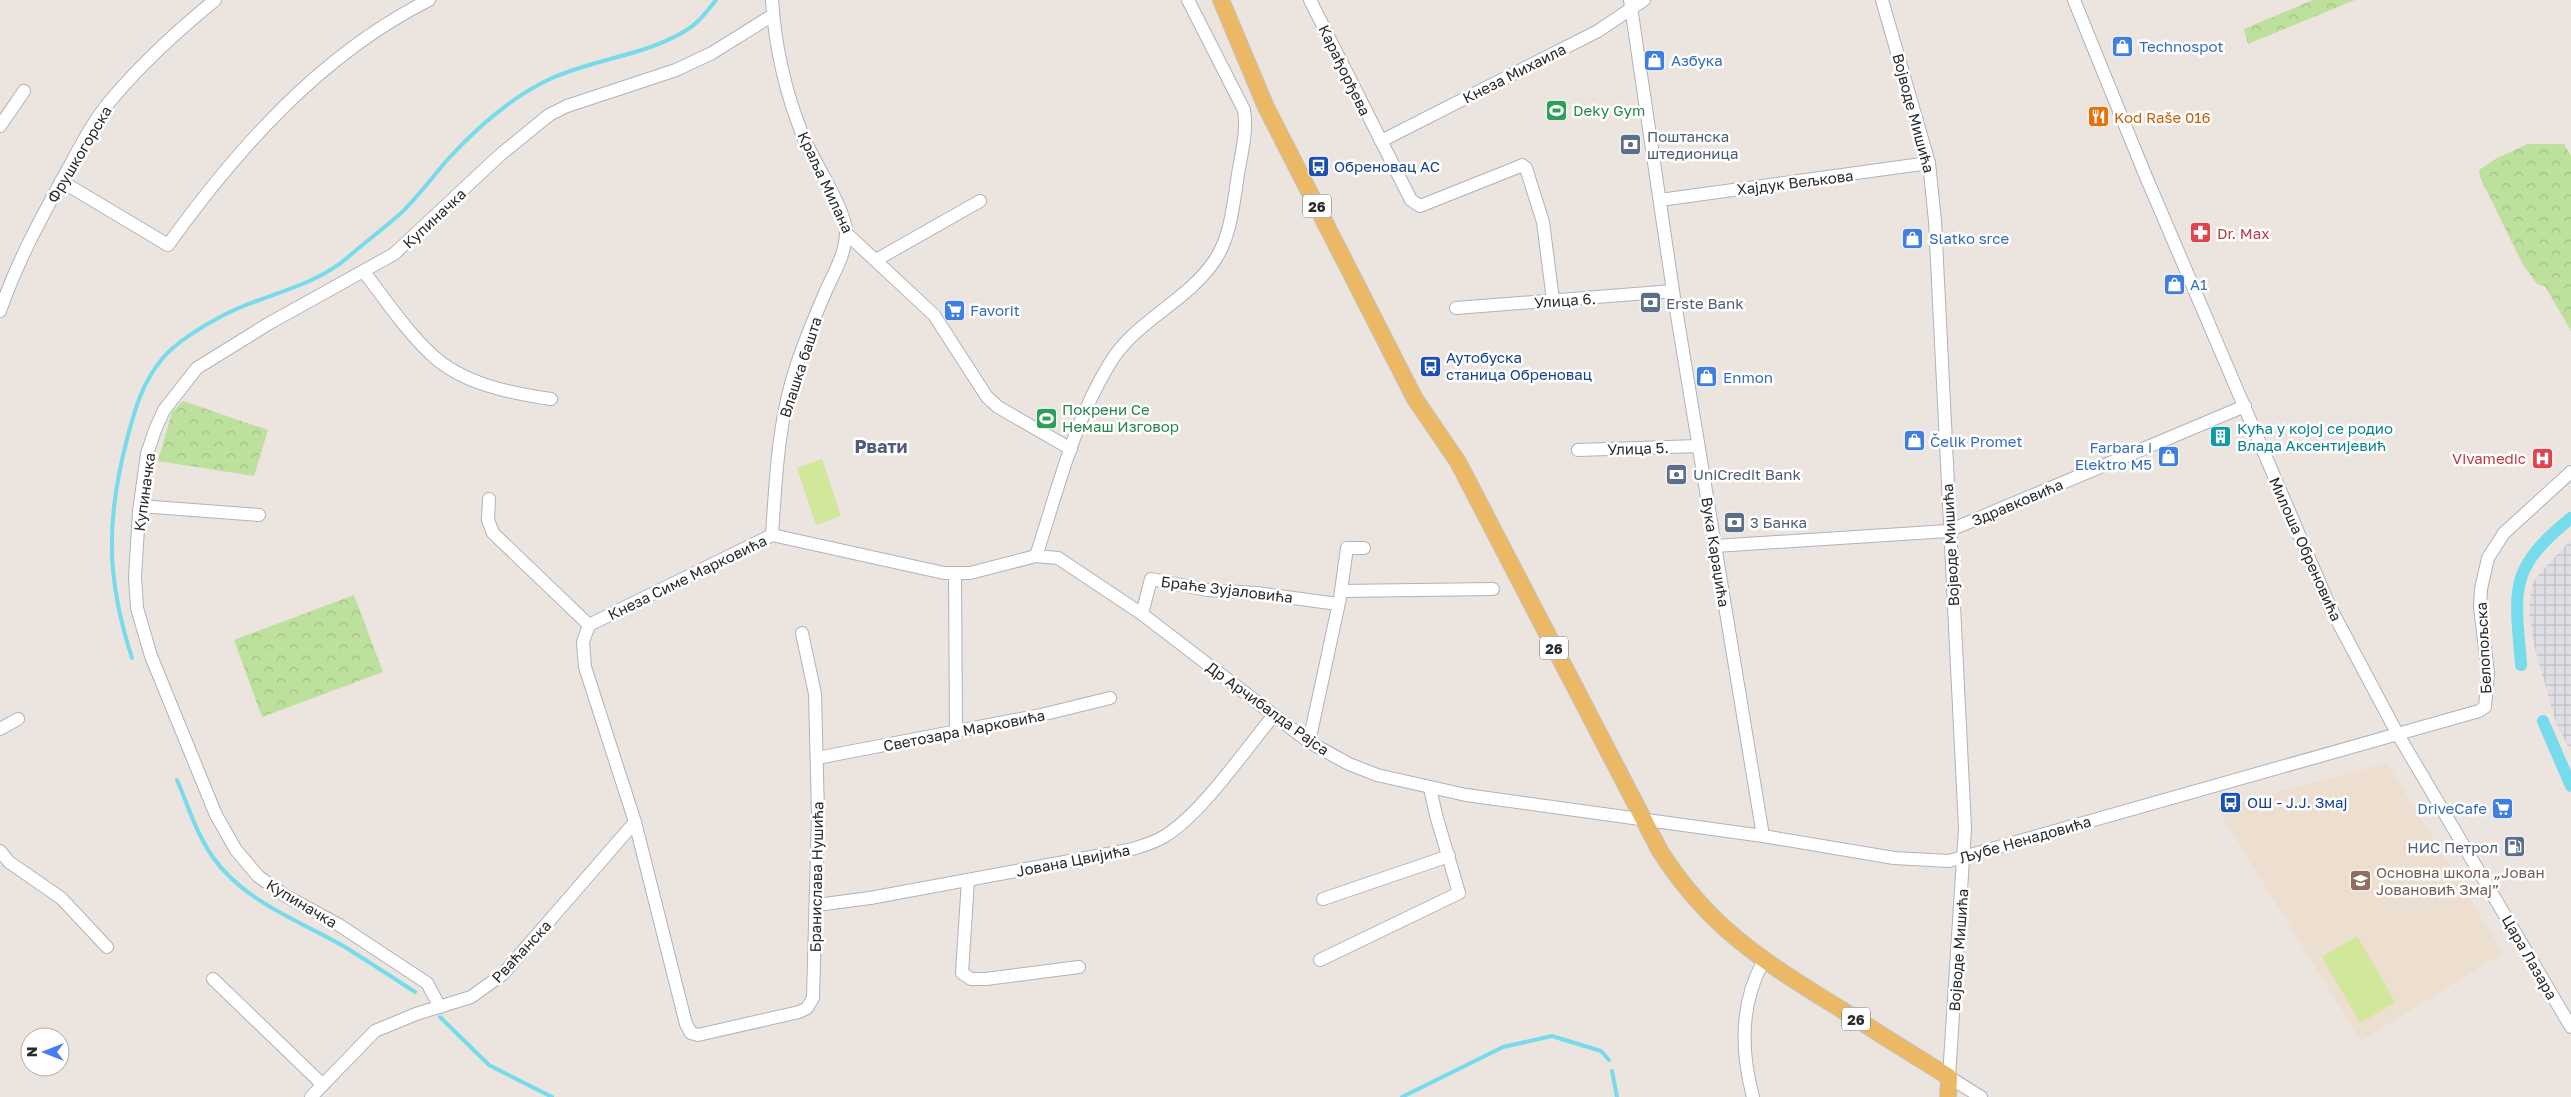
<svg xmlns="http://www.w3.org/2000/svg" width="2571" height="1097" viewBox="0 0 2571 1097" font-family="'Golos Text',sans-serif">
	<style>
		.industrial { fill: url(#industrial-grid) }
		.education { fill: #eddfcf }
		.forest { fill: url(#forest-crowns) }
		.pitch { fill: #d1e79a }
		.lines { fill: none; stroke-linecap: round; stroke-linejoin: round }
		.stream { stroke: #76dbea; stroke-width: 4 }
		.canal { stroke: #76dbea; stroke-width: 12 }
		.minor-casing { stroke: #afb3bb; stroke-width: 14 }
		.major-casing { stroke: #c4c4c4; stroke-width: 18 }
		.minor { stroke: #fff; stroke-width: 12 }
		.major { stroke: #ebb965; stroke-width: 16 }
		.labels { text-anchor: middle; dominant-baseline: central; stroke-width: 5; stroke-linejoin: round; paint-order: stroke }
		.shield { fill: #fff; stroke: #6b6b6b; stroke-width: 1 }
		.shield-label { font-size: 14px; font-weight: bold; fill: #2b2b2b }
		.shop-label { font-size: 15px; fill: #366cbe; stroke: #fff; text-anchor: start }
		.street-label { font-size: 15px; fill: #2b2b2b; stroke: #fff }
		.leisure-label { font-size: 15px; fill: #27864d; stroke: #fff; text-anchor: start }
		.food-label { font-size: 15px; fill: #c56008; stroke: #fff; text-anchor: start }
		.service-label { font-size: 15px; fill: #4e5e75; stroke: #fff; text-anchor: start }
		.transit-label { font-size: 15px; fill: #164399; stroke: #fff; text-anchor: start }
		.health-label { font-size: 15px; fill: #be3a42; stroke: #fff; text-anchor: start }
		.culture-label { font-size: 15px; fill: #0d838f; stroke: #fff; text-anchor: start }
		.education-label { font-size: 15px; fill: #785e54; stroke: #fff; text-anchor: start }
		.quarter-label { font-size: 18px; font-weight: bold; fill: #4d5c7a; stroke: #fff }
	</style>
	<defs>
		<pattern id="industrial-grid" width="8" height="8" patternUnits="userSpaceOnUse" patternTransform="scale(1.25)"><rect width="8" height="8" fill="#dfdee5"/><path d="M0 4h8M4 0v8" fill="none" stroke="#c0bfc5"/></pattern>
		<pattern id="forest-crowns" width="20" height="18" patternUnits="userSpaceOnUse" patternTransform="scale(1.25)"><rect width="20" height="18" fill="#bde09d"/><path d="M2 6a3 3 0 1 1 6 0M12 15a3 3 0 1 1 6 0" fill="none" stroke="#a3c087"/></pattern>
	</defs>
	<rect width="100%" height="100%" fill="#ece4de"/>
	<path class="industrial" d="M2571,540v212l-15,-29 -22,-78 -5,-33 3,-27 7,-11z"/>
	<path class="education" d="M2387,763l116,190 -142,88 -144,-233z"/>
	<g class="forest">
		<path d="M2313,0h42l-107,44 -4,-15z"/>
		<path d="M2528,144h36l7,12v175l-26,-45 -8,-2 -15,-21 -42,-86 -1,-7 18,-12z"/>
		<path d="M183,401l85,29 -14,46 -96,-15 14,-49z"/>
		<path d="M354,595l29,77 -121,45 -28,-77z"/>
	</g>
	<g class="pitch">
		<path d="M822,459l19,57 -25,9 -19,-57z"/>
		<path d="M2357,936l38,66 -35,21 -38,-66z"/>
	</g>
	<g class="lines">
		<g class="stream">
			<path d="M132,658c-26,-80 -26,-138 -5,-219 8,-30 15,-56 35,-80 13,-16 42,-34 60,-43 41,-22 88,-27 125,-58 17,-15 36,-29 53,-44 18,-17 33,-38 49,-56 28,-30 64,-62 101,-79 43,-20 94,-23 135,-48 13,-7 22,-20 31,-31"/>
			<path d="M177,780c11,25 19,53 35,76 32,46 86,64 133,91 24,15 47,30 70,45"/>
			<path d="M440,1017l49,48 63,32"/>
			<path d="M1612,1071l5,26"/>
			<path d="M1402,1097l101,-50 49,-11 49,15 8,9"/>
		</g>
		<g class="canal">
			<path d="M2521,665c-6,-76 -14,-95 50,-147"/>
			<path d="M2543,721l28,65"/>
		</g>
		<defs>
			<g id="minor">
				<path d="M772,0c3,46 14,94 31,136 10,25 43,73 43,97 0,21 -13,41 -21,60 -10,23 -20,47 -28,71 -19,56 -21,112 -25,171"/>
				<path d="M1310,0l101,200 9,6 98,-39 4,-2 4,3 17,54 10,78"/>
				<path d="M1630,0l43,291 90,545"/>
				<path d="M1882,0l47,163 6,58 30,607 -16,249 32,20"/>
				<path d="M2074,0l70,172 186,435 67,126 174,294"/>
				<path d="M0,126l24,-35"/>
				<path d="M1381,141l217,-110 46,-31"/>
				<path d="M61,181l107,64c70,-97 152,-190 261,-245"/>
				<path d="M1660,200l269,-37"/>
				<path d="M846,233l88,82 53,82 11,10 73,42"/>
				<path d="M876,260l104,-59"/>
				<path d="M364,272c21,27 43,60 68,83 31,29 78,38 119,44"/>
				<path d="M1456,308l217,-17"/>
				<path d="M0,311c17,-49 42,-95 67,-140 13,-24 26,-50 44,-71 31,-37 66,-69 104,-100"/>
				<path d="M1578,450l120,-4"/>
				<path d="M489,499l-1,21 5,13 96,92"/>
				<path d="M140,506l119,9"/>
				<path d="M1715,546l233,-15 297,-125"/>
				<path d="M1036,556c21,-64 38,-135 74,-193 26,-43 77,-61 105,-103 15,-23 18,-52 22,-79 3,-23 11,-48 7,-71l-56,-110"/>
				<path d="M955,573l1,159"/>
				<path d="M1341,591l152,-2"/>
				<path d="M1142,614l9,-35 56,11 49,3 82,11"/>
				<path d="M589,625l183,-90 172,38h26l66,-17 22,2 84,56 167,128 40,22 28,11 89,20 297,41 131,22 55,3 530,-150 6,-4 3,-34 -8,-66 1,-18 7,-31 16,-25 67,-61"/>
				<path d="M589,625l-6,17 2,25 50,155 51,202 5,9 7,2 101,-23 8,-4 6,-10 5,-184 -3,-120 -13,-61"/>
				<path d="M0,729l18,-10"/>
				<path d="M1309,742l31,-144 7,-50h17"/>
				<path d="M817,758l224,-43 69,-17"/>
				<path d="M0,851l9,11 52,36 46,49"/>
				<path d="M968,880l-6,93 9,6h15l93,-12"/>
				<path d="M1323,899l126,-43"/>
				<path d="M817,905l53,-7 259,-48c13,-4 25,-7 36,-14 38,-24 79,-85 109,-121"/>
				<path d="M1320,960l139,-67 -23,-78 -6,-27"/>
				<path d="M213,979l109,105"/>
				<path d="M440,1007l-13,-24 -88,-58 -55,-30 -26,-19 -22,-26 -20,-35 -65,-159 -14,-48 -2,-31 4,-66 8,-57 8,-24 9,-20 33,-42 71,-44 126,-70 106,-99 49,-40 18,-9 109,-36 36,-17 61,-38"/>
				<path d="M311,1097l64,-66 41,-17 55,-17 32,-23 132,-152"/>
				<path d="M1753,1097c-12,-45 -13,-93 10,-135"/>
			</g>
			<path id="major" d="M1221,0l45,107 149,292 43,63 202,389c49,77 103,110 179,157 36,23 73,46 110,69l-1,20"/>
		</defs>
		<use href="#minor" class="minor-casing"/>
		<use href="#major" class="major-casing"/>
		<use href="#minor" class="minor"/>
		<use href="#major" class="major"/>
	</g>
	<defs>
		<symbol id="shop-square" viewBox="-11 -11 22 22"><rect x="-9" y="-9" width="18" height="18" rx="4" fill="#3f7fe0" stroke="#fff"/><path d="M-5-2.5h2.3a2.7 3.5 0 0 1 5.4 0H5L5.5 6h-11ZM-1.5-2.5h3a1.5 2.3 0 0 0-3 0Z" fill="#fff"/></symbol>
		<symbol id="stadium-square" viewBox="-11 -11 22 22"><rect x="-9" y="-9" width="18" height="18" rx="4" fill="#2e9e5b" stroke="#fff"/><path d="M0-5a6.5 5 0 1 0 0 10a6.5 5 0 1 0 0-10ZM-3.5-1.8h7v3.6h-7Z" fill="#fff"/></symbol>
		<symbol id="restaurant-square" viewBox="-11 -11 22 22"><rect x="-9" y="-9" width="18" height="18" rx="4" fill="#e8710a" stroke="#fff"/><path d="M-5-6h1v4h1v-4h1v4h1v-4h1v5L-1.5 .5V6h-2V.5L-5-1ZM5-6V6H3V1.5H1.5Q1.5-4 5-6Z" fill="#fff"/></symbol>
		<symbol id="bank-square" viewBox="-11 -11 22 22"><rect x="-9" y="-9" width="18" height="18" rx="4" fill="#5c6f8a" stroke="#fff"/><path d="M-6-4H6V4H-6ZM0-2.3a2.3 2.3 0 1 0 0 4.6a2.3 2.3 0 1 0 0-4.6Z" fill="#fff"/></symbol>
		<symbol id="bus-square" viewBox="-11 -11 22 22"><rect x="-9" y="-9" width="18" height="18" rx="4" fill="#1a4fb4" stroke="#fff"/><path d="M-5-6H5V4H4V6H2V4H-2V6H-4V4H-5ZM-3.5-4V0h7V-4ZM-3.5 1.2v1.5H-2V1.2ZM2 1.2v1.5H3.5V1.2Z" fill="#fff"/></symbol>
		<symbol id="pharmacy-square" viewBox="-11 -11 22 22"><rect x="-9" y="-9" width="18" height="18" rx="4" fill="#e0444e" stroke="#fff"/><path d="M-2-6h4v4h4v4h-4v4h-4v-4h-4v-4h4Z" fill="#fff"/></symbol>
		<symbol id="supermarket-square" viewBox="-11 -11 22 22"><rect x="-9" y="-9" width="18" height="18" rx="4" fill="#3f7fe0" stroke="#fff"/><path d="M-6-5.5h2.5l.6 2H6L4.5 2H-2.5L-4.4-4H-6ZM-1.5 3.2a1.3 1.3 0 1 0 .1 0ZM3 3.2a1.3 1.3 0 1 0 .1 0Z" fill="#fff"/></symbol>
		<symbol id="building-square" viewBox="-11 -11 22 22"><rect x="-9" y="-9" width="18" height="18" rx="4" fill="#0f9aa8" stroke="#fff"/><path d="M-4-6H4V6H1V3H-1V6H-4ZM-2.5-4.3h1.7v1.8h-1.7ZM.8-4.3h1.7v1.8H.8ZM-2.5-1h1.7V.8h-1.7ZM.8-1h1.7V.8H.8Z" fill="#fff"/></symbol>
		<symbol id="hospital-square" viewBox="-11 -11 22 22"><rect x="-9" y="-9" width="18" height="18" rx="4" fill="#e0444e" stroke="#fff"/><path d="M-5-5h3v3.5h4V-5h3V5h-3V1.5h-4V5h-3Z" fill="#fff"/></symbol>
		<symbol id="fuel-square" viewBox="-11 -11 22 22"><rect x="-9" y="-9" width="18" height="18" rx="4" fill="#5c6f8a" stroke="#fff"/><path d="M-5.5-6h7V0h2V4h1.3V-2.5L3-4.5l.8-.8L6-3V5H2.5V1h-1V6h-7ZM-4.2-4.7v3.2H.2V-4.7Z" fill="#fff"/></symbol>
		<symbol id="school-square" viewBox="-11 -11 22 22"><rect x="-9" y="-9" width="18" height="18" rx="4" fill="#8d6e63" stroke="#fff"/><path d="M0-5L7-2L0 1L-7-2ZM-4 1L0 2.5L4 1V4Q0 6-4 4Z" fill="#fff"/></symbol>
	</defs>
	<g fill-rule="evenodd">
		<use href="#shop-square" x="2110" y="34" width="25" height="25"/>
		<use href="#shop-square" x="1642" y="48" width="25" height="25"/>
		<use href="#stadium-square" x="1544" y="98" width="25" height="25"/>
		<use href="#restaurant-square" x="2086" y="104" width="25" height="25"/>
		<use href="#bank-square" x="1618" y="132" width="25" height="25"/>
		<use href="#bus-square" x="1306" y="154" width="25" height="25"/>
		<use href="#pharmacy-square" x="2188" y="220" width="25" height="25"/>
		<use href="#shop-square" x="1900" y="226" width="25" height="25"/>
		<use href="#shop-square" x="2162" y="272" width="25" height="25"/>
		<use href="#bank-square" x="1638" y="290" width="25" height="25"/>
		<use href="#supermarket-square" x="942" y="298" width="25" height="25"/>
		<use href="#bus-square" x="1418" y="354" width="25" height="25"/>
		<use href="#shop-square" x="1694" y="364" width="25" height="25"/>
		<use href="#stadium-square" x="1034" y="406" width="25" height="25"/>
		<use href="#building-square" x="2208" y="424" width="25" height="25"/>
		<use href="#shop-square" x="1902" y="428" width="25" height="25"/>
		<use href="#shop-square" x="2156" y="444" width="25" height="25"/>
		<use href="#hospital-square" x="2530" y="446" width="25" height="25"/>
		<use href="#bank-square" x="1664" y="462" width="25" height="25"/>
		<use href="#bank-square" x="1722" y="510" width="25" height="25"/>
		<use href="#bus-square" x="2218" y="790" width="25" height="25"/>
		<use href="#supermarket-square" x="2490" y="796" width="25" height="25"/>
		<use href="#fuel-square" x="2502" y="834" width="25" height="25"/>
		<use href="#school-square" x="2348" y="868" width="25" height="25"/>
	</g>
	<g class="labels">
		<g class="shield">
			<rect x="1303" y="194.5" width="28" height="23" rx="4"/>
			<rect x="1540" y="636.5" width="28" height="23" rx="4"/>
			<rect x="1842" y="1007.5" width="28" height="23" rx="4"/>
		</g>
		<g class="shield-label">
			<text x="1317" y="206">26</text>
			<text x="1554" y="648">26</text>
			<text x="1856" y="1019">26</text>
		</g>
		<g class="shop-label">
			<text x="2139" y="46">Technospot</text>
			<text x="1671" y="60">Азбука</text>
			<text x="1929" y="238">Slatko srce</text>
			<text x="2190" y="284">A1</text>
			<text x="970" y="310">Favorit</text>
			<text x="1723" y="377">Enmon</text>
			<text x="1930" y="441">Čelik Promet</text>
			<text x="2152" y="447" text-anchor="end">Farbara i<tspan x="2152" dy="17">Elektro M5</tspan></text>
			<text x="2487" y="808" text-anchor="end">DriveCafe</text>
		</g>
		<g class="street-label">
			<text transform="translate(1345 70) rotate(64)">Карађорђева</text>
			<text transform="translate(1514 73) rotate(-27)">Кнеза Михаила</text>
			<text transform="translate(1914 113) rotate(75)">Војводе Мишића</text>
			<text transform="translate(79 154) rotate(-59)">Фрушкогорска</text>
			<text transform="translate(826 182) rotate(65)">Краља Милана</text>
			<text transform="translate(1795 182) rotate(-7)">Хајдук Вељкова</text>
			<text transform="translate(434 218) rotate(-43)">Купиначка</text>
			<text transform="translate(1565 300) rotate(-4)">Улица 6.</text>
			<text transform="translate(800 367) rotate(-72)">Влашка башта</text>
			<text transform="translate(1638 448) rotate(-2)">Улица 5.</text>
			<text transform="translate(144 492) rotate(-82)">Купиначка</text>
			<text transform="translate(2017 502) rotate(-23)">Здравковића</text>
			<text transform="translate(1950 545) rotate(-93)">Војводе Мишића</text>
			<text transform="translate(2306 549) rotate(66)">Милоша Обреновића</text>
			<text transform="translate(1716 552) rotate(81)">Вука Караџића</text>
			<text transform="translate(687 577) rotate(-26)">Кнеза Симе Марковића</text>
			<text transform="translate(1227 589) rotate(7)">Браће Зујаловића</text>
			<text transform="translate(2483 648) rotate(-93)">Белопољска</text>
			<text transform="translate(1268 708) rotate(36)">Др Арчибалда Рајса</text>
			<text transform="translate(964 730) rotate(-11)">Светозара Марковића</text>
			<text transform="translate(2025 839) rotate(-16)">Љубе Ненадовића</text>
			<text transform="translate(1073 860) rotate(-11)">Јована Цвијића</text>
			<text transform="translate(816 877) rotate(-89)">Бранислава Нушића</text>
			<text transform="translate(302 903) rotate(31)">Купиначка</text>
			<text transform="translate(1958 950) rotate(-86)">Војводе Мишића</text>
			<text transform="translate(521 951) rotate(-47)">Рваћанска</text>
			<text transform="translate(2530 957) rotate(60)">Цара Лазара</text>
		</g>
		<g class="leisure-label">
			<text x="1573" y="110">Deky Gym</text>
			<text x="1062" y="409">Покрени Се<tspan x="1062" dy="17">Немаш Изговор</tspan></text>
		</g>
		<g class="food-label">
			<text x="2114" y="117">Kod Raše 016</text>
		</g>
		<g class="service-label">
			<text x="1647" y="136">Поштанска<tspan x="1647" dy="17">штедионица</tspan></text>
			<text x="1666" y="303">Erste Bank</text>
			<text x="1693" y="474">UniCredit Bank</text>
			<text x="1750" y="522">3 Банка</text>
			<text x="2498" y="847" text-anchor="end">НИС Петрол</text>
		</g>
		<g class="transit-label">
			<text x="1334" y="166">Обреновац АС</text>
			<text x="1446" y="357">Аутобуска<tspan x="1446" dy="17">станица Обреновац</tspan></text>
			<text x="2247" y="802">ОШ - Ј.Ј. Змај</text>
		</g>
		<g class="health-label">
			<text x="2217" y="233">Dr. Max</text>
			<text x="2526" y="458" text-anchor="end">Vivamedic</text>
		</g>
		<g class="culture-label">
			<text x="2237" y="428">Кућа у којој се родио<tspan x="2237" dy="17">Влада Аксентијевић</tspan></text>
		</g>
		<g class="education-label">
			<text x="2376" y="872">Основна школа „Јован<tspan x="2376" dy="17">Јовановић Змај”</tspan></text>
		</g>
		<g class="quarter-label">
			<text x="881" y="446">Рвати</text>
		</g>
	</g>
	<g transform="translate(45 1052) rotate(270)"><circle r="24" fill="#ffffff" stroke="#aaaaaa"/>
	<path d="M0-4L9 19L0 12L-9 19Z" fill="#467df2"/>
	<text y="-8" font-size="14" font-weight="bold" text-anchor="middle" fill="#2b2b2b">N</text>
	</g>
</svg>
